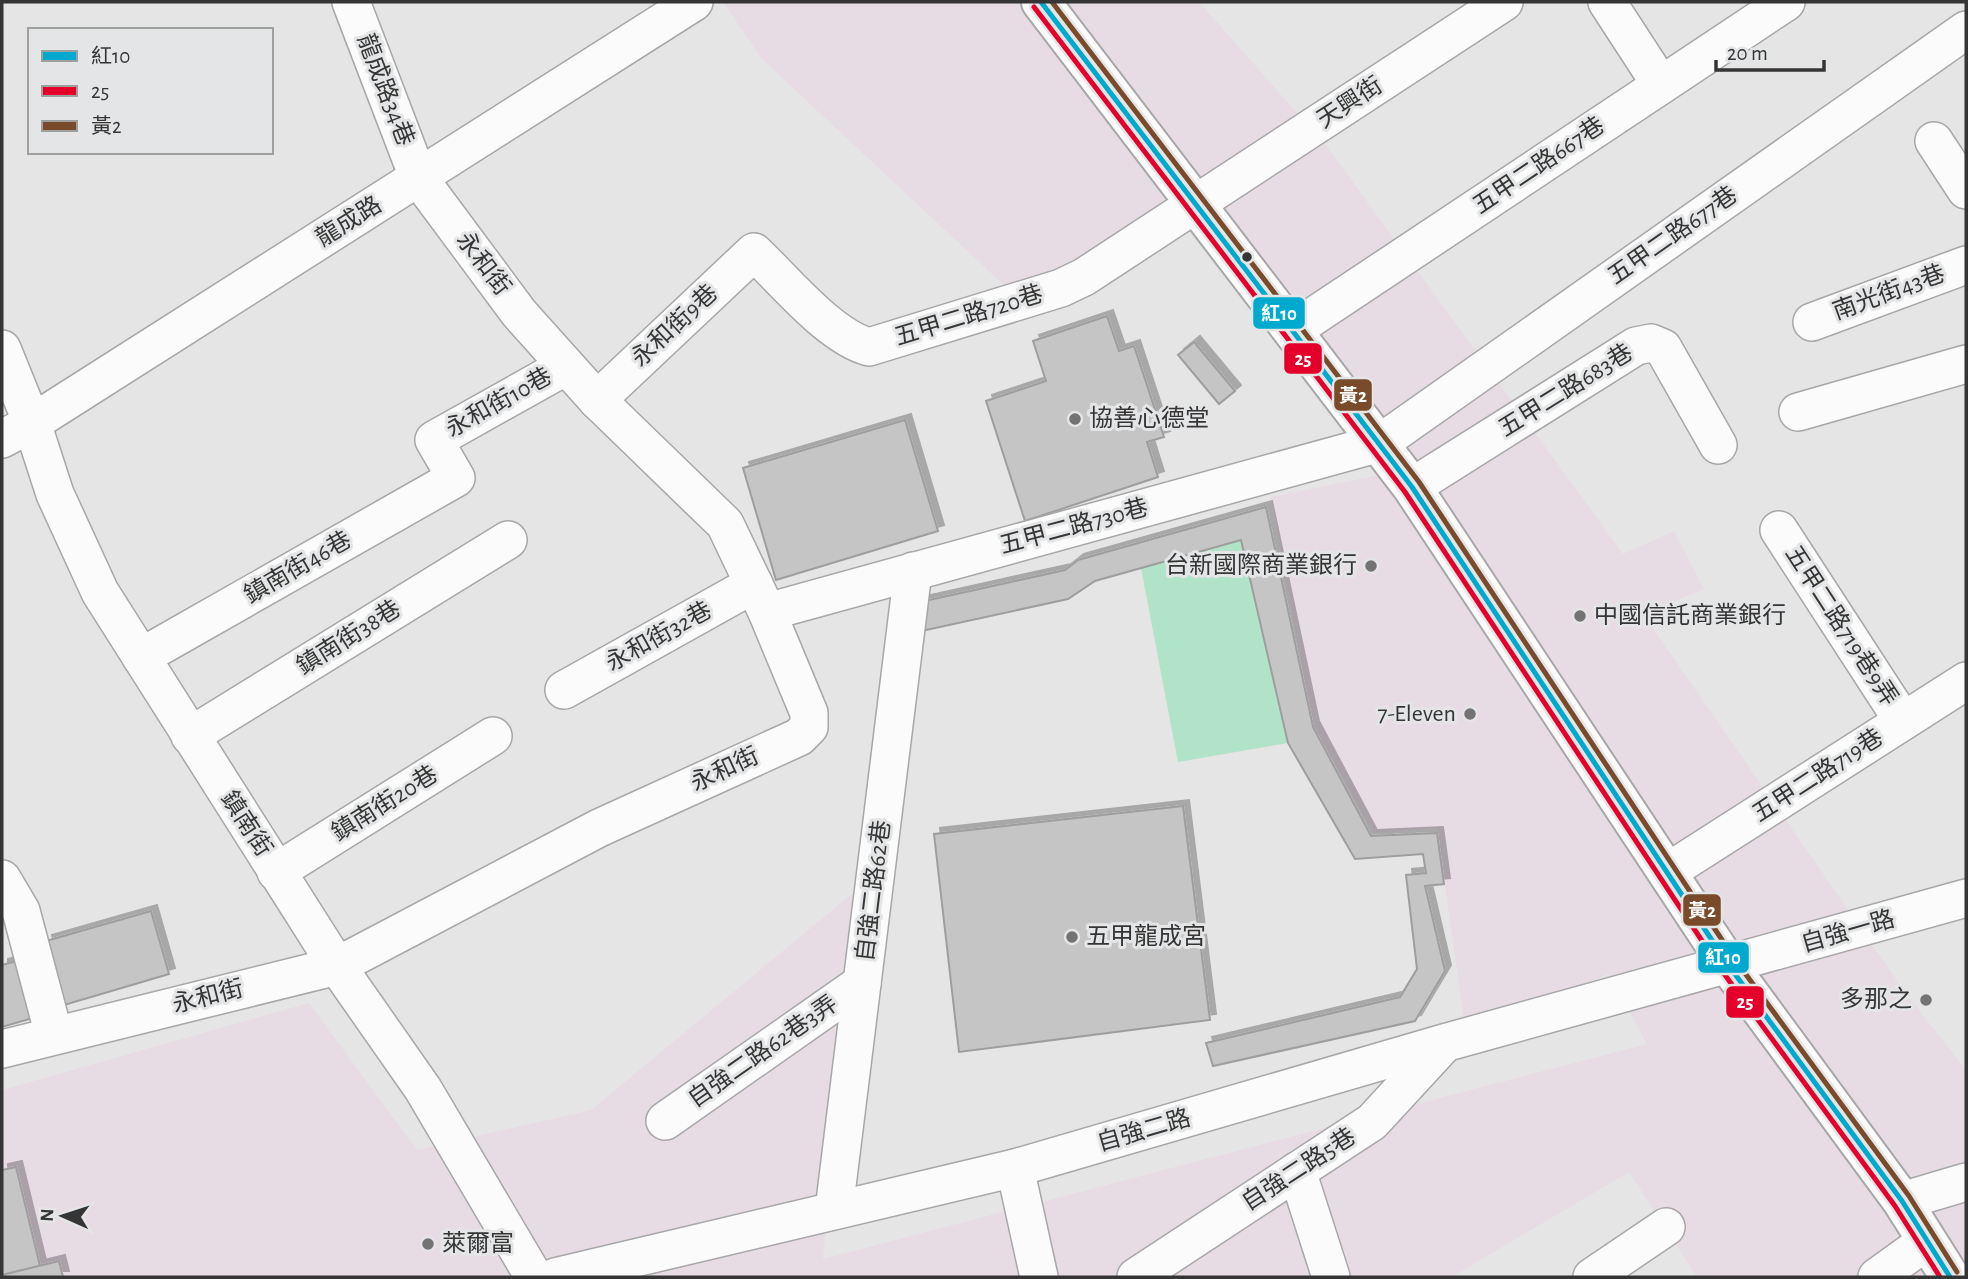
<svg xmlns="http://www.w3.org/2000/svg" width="1968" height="1279" viewBox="0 0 1968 1279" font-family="'Alegreya Sans','Noto Sans TC',sans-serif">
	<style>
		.commercial { fill: #e7dce4 }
		.green { fill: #b1e3c8 }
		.building { fill: #c5c5c5; stroke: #9f9e9e; stroke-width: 2; filter: url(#shadow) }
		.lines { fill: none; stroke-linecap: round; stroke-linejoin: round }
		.minor-casing { stroke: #a7a7a8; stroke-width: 40 }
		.major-casing { stroke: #a7a7a8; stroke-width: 42 }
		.minor { stroke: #fbfbfb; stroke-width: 37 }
		.major { stroke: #fbfbfb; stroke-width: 38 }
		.bus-1-casing { stroke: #e4e5e6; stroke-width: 10 }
		.bus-2-casing { stroke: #e4e5e6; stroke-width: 10 }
		.bus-3-casing { stroke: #e4e5e6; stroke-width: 10 }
		.bus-1 { stroke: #00a9ce; stroke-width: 5 }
		.bus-2 { stroke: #e4002b; stroke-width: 5 }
		.bus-3 { stroke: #7a4b2a; stroke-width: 5 }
		.bus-dot { fill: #353535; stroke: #e4e5e6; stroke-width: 2.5 }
		.poi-dot { fill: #737373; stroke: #e4e5e6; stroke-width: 2.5 }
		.labels { text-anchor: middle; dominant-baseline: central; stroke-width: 6; stroke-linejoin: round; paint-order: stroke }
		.street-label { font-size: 24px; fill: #353535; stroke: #e4e5e6 }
		.poi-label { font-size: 24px; fill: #353535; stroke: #e4e5e6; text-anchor: start }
		.line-badge { stroke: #e4e5e6; stroke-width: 2.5 }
		.badge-label { font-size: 19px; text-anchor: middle; font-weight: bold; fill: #fff }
	</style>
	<defs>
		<filter id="shadow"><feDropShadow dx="6" dy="-6" stdDeviation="0" flood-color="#0004"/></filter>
	</defs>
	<rect width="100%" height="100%" fill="#e5e5e5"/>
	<path class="commercial" d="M723,2h476l130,147 294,405 51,-23 30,58 -61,25 262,378 61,78v207h-269l-68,-105 -177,105h-1450v-187l307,-87 108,147 174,-40 268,-222 -36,371 824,-215 -38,-70 -144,53 -28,-199 -63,5 -61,-108 -42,-228 113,-23 -212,-272 -108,75 -56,12 -246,-230z"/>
	<path class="green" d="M1241,540l47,203 -110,19 -37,-194z"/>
	<g class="building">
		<path d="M1107,316l12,35 15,-5 30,91 -17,5 11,35 -133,44 -39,-120 60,-20 -13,-40z"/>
		<path d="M1194,342l41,49 -16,13 -41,-49z"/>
		<path d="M905,420l33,111 -162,49 -33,-112z"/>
		<path d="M1266,507l47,220 58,109 66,-3 7,51 -19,2 20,85 -30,50 -202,45 -7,-23 194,-46 17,-28 -11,-94 20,-2 -3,-19 -68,5 -67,-116 -47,-203 -146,41 -27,18 -151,33 3,-30 145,-32 13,-10z"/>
		<path d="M1183,806l27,214 -251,32 -25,-218z"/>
		<path d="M151,911l18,63 -105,31 -18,-64z"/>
		<path d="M20,960l16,57 -34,10v-62z"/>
		<path d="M16,1167l24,99 -38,9v-105z"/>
		<path d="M59,1261l4,16h-61v-2z"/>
	</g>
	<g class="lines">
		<defs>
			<g id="minor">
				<path d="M1607,2l54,83"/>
				<path d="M1934,141l32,49"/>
				<path d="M1812,322l154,-57"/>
				<path d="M1293,330l493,-328"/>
				<path d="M2,349l30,74 23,71 45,98 237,374 86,123 111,188"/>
				<path d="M597,400l157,-148c31,29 75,84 115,95l192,-59 23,-11 420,-275"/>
				<path d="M1798,412l168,-48"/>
				<path d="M2,439l30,-16 662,-421"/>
				<path d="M1412,487l224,-141 15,-3 12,5 55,97"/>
				<path d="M1779,530l124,191"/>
				<path d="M767,612l613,-169 586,-413"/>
				<path d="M141,657l315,-179 -22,-38 132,-74"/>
				<path d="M564,690l190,-106"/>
				<path d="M190,736l318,-196"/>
				<path d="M1669,871l297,-190"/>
				<path d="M276,872l217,-136"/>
				<path d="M2,879l19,32 33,124"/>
				<path d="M2,1049l335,-83 262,-138 200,-91 10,-10v-14l-42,-101 -42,-88 -128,-124 -78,-87 -101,-136 -67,-175"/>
				<path d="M665,1121l197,-138"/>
				<path d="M1015,1168l24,109"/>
				<path d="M1297,1171l34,106"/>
				<path d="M1902,1201l64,-19"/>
				<path d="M834,1210l79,-639"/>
				<path d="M555,1277l460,-109 429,-125 522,-145"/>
				<path d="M1136,1277l236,-155 72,-78"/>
				<path d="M1592,1277l74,-50"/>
				<path d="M1877,1277l50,-36"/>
			</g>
			<path id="major" d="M1041,2l371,485 317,479 173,235 48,76"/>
		</defs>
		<use href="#minor" class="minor-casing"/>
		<use href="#major" class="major-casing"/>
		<use href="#minor" class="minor"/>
		<use href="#major" class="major"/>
		<defs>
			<path id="bus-1" d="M1041,2l371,485 317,479 173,235 48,76"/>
			<path id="bus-2" d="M1034,7l371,485 317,479 173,235 45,71"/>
			<path id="bus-3" d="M1052,2l367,480 317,479 173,235 48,76"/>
		</defs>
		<use href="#bus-1" class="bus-1-casing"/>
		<use href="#bus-2" class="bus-2-casing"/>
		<use href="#bus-3" class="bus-3-casing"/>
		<use href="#bus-1" class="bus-1"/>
		<use href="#bus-2" class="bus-2"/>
		<use href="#bus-3" class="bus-3"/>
	</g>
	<circle class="bus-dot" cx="1247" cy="257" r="6"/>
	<g class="poi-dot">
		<circle cx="1075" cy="419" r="7"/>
		<circle cx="1371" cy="566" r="7"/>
		<circle cx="1580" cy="616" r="7"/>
		<circle cx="1470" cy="714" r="7"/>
		<circle cx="1072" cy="937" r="7"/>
		<circle cx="1926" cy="1000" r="7"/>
		<circle cx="428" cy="1244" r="7"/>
	</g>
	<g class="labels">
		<g class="street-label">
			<text transform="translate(385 90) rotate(69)">龍成路34巷</text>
			<text transform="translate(1350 103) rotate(-33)">天興街</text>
			<text transform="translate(1539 166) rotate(-34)">五甲二路667巷</text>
			<text transform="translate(349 222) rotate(-32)">龍成路</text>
			<text transform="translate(1673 236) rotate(-35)">五甲二路677巷</text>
			<text transform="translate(483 264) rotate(53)">永和街</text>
			<text transform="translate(1889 293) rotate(-20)">南光街43巷</text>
			<text transform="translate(969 316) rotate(-17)">五甲二路720巷</text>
			<text transform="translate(675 326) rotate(-43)">永和街9巷</text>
			<text transform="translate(1566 391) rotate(-32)">五甲二路683巷</text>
			<text transform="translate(499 403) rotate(-29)">永和街10巷</text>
			<text transform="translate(1074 527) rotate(-15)">五甲二路730巷</text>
			<text transform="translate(298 568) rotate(-30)">鎮南街46巷</text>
			<text transform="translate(1841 626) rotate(57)">五甲二路719巷9弄</text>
			<text transform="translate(659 637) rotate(-29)">永和街32巷</text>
			<text transform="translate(349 638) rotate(-32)">鎮南街38巷</text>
			<text transform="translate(725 770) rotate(-25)">永和街</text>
			<text transform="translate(1818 776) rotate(-33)">五甲二路719巷</text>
			<text transform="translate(385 804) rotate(-32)">鎮南街20巷</text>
			<text transform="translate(246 824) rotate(57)">鎮南街</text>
			<text transform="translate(874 891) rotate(-83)">自強二路62巷</text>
			<text transform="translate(1848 932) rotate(-16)">自強一路</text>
			<text transform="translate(208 997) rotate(-14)">永和街</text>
			<text transform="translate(763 1052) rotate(-35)">自強二路62巷3弄</text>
			<text transform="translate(1144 1131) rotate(-16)">自強二路</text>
			<text transform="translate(1299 1170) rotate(-33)">自強二路5巷</text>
		</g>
		<g class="poi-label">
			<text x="1089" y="419">協善心德堂</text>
			<text x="1357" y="566" text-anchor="end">台新國際商業銀行</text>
			<text x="1594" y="616">中國信託商業銀行</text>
			<text x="1456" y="714" text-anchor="end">7-Eleven</text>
			<text x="1086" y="937">五甲龍成宮</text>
			<text x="1912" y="1000" text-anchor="end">多那之</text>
			<text x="442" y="1244">萊爾富</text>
		</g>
	</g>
	<g class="line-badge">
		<rect x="1252" y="296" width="54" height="34" rx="7" fill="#00a9ce"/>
		<rect x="1283" y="342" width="40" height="33" rx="7" fill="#e4002b"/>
		<rect x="1333" y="378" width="40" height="34" rx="7" fill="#7a4b2a"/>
		<rect x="1682" y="893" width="40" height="34" rx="7" fill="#7a4b2a"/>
		<rect x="1697" y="941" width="53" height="33" rx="7" fill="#00a9ce"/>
		<rect x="1725" y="985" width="40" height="34" rx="7" fill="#e4002b"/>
	</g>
	<g class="badge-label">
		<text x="1279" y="320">紅10</text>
		<text x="1303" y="365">25</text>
		<text x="1353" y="402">黃2</text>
		<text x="1702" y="917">黃2</text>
		<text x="1723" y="964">紅10</text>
		<text x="1745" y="1008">25</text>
	</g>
	<rect width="1968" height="1279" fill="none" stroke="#353535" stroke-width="7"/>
	<rect x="28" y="28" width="245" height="126" fill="#e4e5e6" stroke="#9e9f9f" stroke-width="2"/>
	<rect x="42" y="51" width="35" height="10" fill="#00a9ce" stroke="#9e9f9f" stroke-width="2"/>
	<text x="91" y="63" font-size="21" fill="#353535">紅10</text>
	<rect x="42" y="86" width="35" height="10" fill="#e4002b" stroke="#9e9f9f" stroke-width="2"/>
	<text x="91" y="98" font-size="21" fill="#353535">25</text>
	<rect x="42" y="121" width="35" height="10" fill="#7a4b2a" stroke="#9e9f9f" stroke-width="2"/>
	<text x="91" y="133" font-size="21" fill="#353535">黃2</text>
	<g transform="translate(63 1216) rotate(273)" stroke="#e4e5e6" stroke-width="5" paint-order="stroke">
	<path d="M0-5L12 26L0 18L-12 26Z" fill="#353535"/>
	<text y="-10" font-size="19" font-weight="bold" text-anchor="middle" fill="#353535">N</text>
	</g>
	<path d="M1716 60v10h108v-10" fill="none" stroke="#353535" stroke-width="3.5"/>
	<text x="1727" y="60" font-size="21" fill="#353535" stroke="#e4e5e6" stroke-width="5" paint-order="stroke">20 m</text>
</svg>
